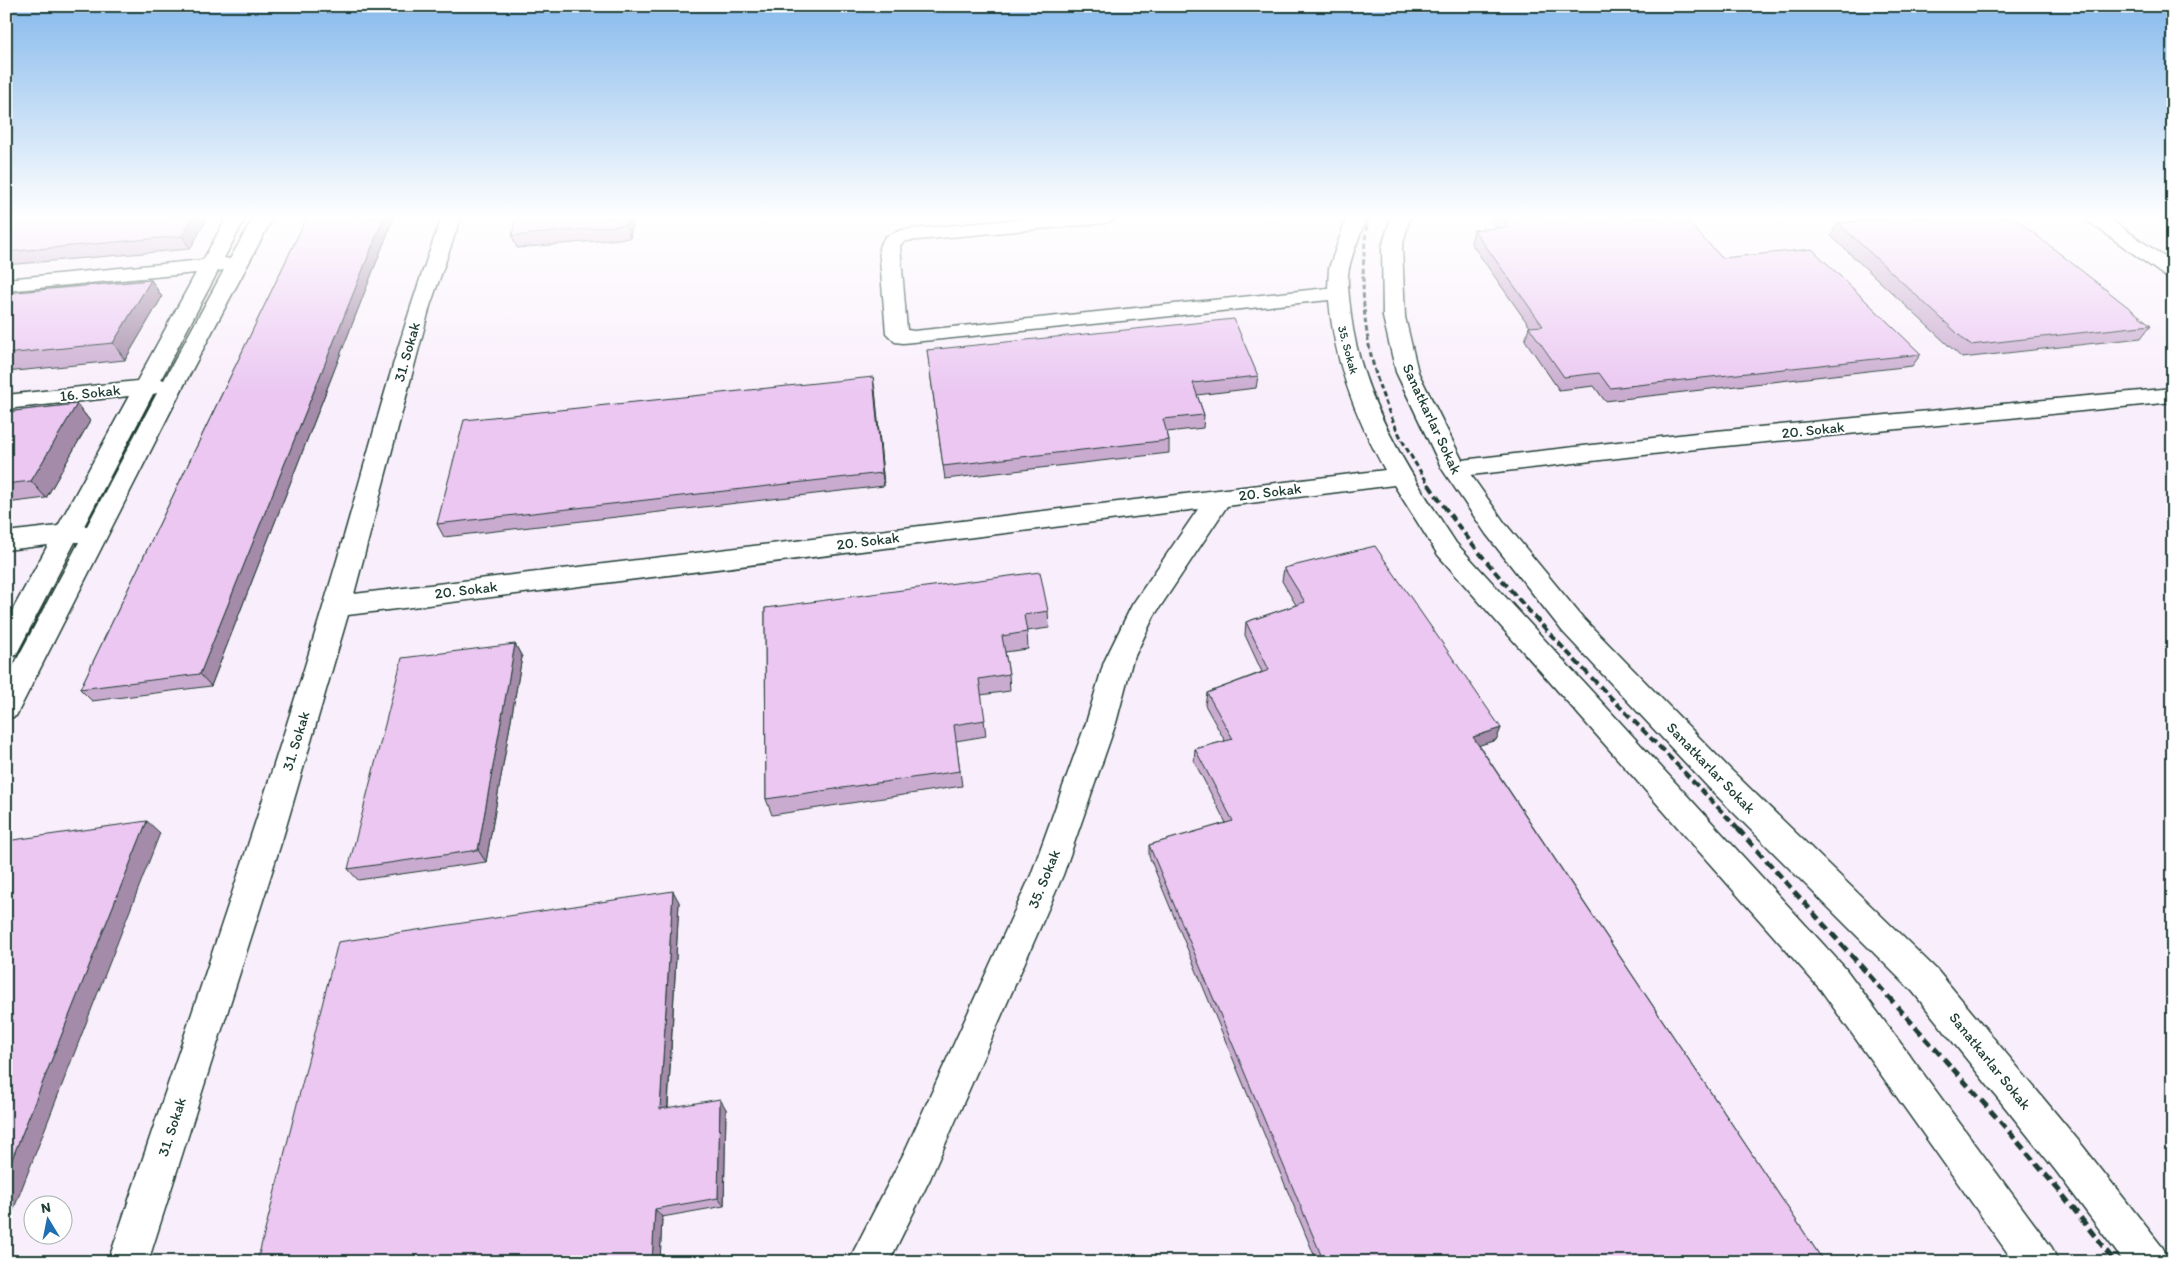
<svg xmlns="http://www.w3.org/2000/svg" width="2179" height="1268" viewBox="0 0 2179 1268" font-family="Itim,sans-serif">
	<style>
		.built { fill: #f9eefb; fill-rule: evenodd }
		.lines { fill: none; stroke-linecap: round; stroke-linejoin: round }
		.minor-casing { stroke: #1f3d34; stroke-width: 3 }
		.minor { fill: #fff; fill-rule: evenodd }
		.rail-far2 { stroke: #1f3d34; stroke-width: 3; stroke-dasharray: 5.5 3; stroke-linecap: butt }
		.rail-far1 { stroke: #1f3d34; stroke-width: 4; stroke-dasharray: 8 4; stroke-linecap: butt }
		.rail { stroke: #1f3d34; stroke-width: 5; stroke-dasharray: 9 5; stroke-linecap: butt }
		.wall { fill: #caabd0; stroke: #1f3d34 }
		.shaded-wall { fill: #a48ba9; stroke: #1f3d34 }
		.building { fill: #ebc7f2; stroke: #1f3d34 }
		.labels { text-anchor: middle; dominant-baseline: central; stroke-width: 4; stroke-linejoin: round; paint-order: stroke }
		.far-street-label { font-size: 12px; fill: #1f3d34; stroke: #fff }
		.street-label { font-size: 15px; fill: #1f3d34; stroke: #fff }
	</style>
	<rect width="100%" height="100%" fill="#fff"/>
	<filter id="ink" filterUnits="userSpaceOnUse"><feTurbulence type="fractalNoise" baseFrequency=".02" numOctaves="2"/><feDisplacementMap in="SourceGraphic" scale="10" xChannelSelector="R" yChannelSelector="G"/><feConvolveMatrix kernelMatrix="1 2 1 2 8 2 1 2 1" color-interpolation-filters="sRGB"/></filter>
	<g filter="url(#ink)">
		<path class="built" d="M6,217h2167v1045h-2167zM32,1206h30v30h-30z"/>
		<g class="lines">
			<defs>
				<g id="minor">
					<path d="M227,217h19l-22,41 6,1 24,-42h19l-89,168 -168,331 -10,3v-39l73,-138h-4l-59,113 -10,4v-37l42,-77 -42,5v-18l52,-6 71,-130 -123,13v-14l131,-14 59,-108 -190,18v-12l197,-19zM224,270l-60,110 -3,-1 57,-108zM157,393l-70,133h-3l69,-132z"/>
					<path d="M442,217h19l-31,89 -76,288 1031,-124c-30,-53 -51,-109 -56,-170l-426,43 -8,-1 -9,-9 -7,-86 6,-10 17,-7 143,-13h70l-3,4 -7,2 -199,18 -6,4 7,85 7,1 414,-43 1,-20 18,-51h19c-5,19 -16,38 -18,58 -1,13 2,28 3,41 11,85 59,157 105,227l389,425 207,280 6,14h-44l-193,-272 -383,-435 -44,-70 -167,21 -73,110 -22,46 -16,61 -53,152 -133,304 -41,83h-41l56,-109 127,-278 55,-152 18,-61 28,-57 66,-96 -850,106 -65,222 -135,425h-40c73,-218 149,-435 215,-655 40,-130 71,-262 119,-390z"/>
					<path d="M1391,217h19l-8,30 3,70 13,55 44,88 243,-28 468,-44v14l-468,46 -234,27 33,47 79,96 147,151 207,201 145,175 81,103 6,14h-45l-68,-91 -143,-179 -205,-205 -145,-155 -77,-98 -44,-65 -46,-97 -13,-55 -1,-70z"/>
					<path d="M2086,217h21l66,46v16l-7,-2 -78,-56z"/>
				</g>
			</defs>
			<use href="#minor" class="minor-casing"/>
			<use href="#minor" class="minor"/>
			<path class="rail-far2" d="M1368,217c-15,101 4,185 62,269"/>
			<path class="rail-far1" d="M1429,485c87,128 206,232 310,345"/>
			<path class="rail" d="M1738,829l268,299 56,66 53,68"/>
		</g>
		<g class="wall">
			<path d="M6,217h202l-18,32 -184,16z"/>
			<path d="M307,217h87l-183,469 -119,15 -12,-12z"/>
			<path d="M633,217l-3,21 -113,10 -5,-12z"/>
			<path d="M1489,217h194l39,41 199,96 -9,12 -307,35 -11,-15 -35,4 -34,-50 4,-13h1l-59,-84 3,-13 23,-2z"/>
			<path d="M2162,217h11v7z"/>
			<path d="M1838,223l313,102 -10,13 -179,20 -131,-122z"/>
			<path d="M151,280l11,17 -37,63 -119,12v-79z"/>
			<path d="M927,350l331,26 -2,12 -59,7 7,20 -1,13 -36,4 2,8v13l-224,26z"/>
			<path d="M875,390l9,96 -440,51 -7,-13z"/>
			<path d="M77,404l13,17 -44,77 -40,5v-91z"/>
			<path d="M1284,568l217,160 -5,12 -17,5 345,517h-507l-168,-406v-11l77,-22 -32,-62 1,-12 30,-8 -20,-36 2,-12 55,-21 -17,-37 1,-13 50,-17 -14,-24z"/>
			<path d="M765,608l283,3 1,17 -22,3 1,18 -23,3 4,22 1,17 -29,4 5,41 -30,5 6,45 -190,29 -6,-16z"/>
			<path d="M515,644l7,13 -36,205 -128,18 -10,-11z"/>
			<path d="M679,902l-11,206 58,1 -2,97 -62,11 -2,45h-403z"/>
		</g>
		<g class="shaded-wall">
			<path d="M193,217h15l-18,32 -8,-13z"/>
			<path d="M384,217h10l-183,469 -11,-12z"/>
			<path d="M627,217h6l-3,21 -4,-13z"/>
			<path d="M151,280l11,17 -37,63 -12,-17z"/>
			<path d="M873,377l2,13 9,96 -2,-13z"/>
			<path d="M77,404l13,17 -44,77 -15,-17z"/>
			<path d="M515,644l7,13 -36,205 -8,-12z"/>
			<path d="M1501,728l-5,12 -28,9 5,-12z"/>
			<path d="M147,821l13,12 -154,396v-55z"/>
			<path d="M673,891l6,11 -12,217 -7,-10z"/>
			<path d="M720,1099l6,10 -2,97 -6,-8z"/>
			<path d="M655,1209l7,8 -2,45h-8z"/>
		</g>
		<g class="building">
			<path d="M6,217h187l-11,19 -176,16z"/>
			<path d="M307,217h77l-184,457 -120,15z"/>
			<path d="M516,217h111l-1,8 -114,11z"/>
			<path d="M1501,217h182l39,41 90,-9 109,105 -311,34 -11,-15 -35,4 -35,-50 14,-1 -69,-96 35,-3z"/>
			<path d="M1906,217h107l138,108 -181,20 -132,-122z"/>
			<path d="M151,280l-38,63 -107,11v-61z"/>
			<path d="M1234,319l24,57 -65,7 11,32 -41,4 6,21 -226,26 -16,-116z"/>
			<path d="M873,377l9,96 -445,51 27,-104z"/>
			<path d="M77,404l-46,77 -25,3v-72z"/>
			<path d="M1375,546l126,182 -28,9 351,525h-500l-175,-417 84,-24 -38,-72 38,-10 -26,-46 62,-23 -23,-48 59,-20 -21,-34z"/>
			<path d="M1040,572l8,39 -24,4 3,17 -25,4 7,38 -30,5 6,41 -31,5 6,46 -194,28 -1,-191z"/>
			<path d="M515,644l-37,206 -130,19 54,-211z"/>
			<path d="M147,821l-141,353v-333z"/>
			<path d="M673,891l-13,218 60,-10 -2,99 -63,11 -3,53h-395l81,-320z"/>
		</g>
	</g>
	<linearGradient id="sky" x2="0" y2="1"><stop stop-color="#87baec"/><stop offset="0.55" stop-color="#fff"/><stop offset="1" stop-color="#fff" stop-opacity="0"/></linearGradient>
	<rect width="2179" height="394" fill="url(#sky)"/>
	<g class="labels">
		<g class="far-street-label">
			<text transform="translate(1348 350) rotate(75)">35. Sokak</text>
		</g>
		<g class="street-label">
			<text transform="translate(407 352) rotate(-74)">31. Sokak</text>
			<text transform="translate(90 393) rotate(-6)">16. Sokak</text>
			<text transform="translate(1432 419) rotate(65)">Sanatkarlar Sokak</text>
			<text transform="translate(1813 430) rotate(-6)">20. Sokak</text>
			<text transform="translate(1270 492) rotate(-7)">20. Sokak</text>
			<text transform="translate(868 541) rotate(-7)">20. Sokak</text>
			<text transform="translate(466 590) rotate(-7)">20. Sokak</text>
			<text transform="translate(296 741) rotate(-73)">31. Sokak</text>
			<text transform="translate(1711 768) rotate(46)">Sanatkarlar Sokak</text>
			<text transform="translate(1044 879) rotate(-68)">35. Sokak</text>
			<text transform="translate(1990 1061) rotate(51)">Sanatkarlar Sokak</text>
			<text transform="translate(172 1127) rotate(-72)">31. Sokak</text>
		</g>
	</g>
	<rect width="2179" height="1268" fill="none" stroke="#fff" stroke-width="25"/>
	<rect x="12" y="12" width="2154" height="1243" fill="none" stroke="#1f3d34" stroke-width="2" filter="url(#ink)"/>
	<g transform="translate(48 1220) rotate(350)"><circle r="24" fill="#ffffff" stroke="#a5b1ae"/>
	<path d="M0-4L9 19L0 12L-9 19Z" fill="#1f6fb2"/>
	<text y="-8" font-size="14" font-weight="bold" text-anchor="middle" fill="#1f3d34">N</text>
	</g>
</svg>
